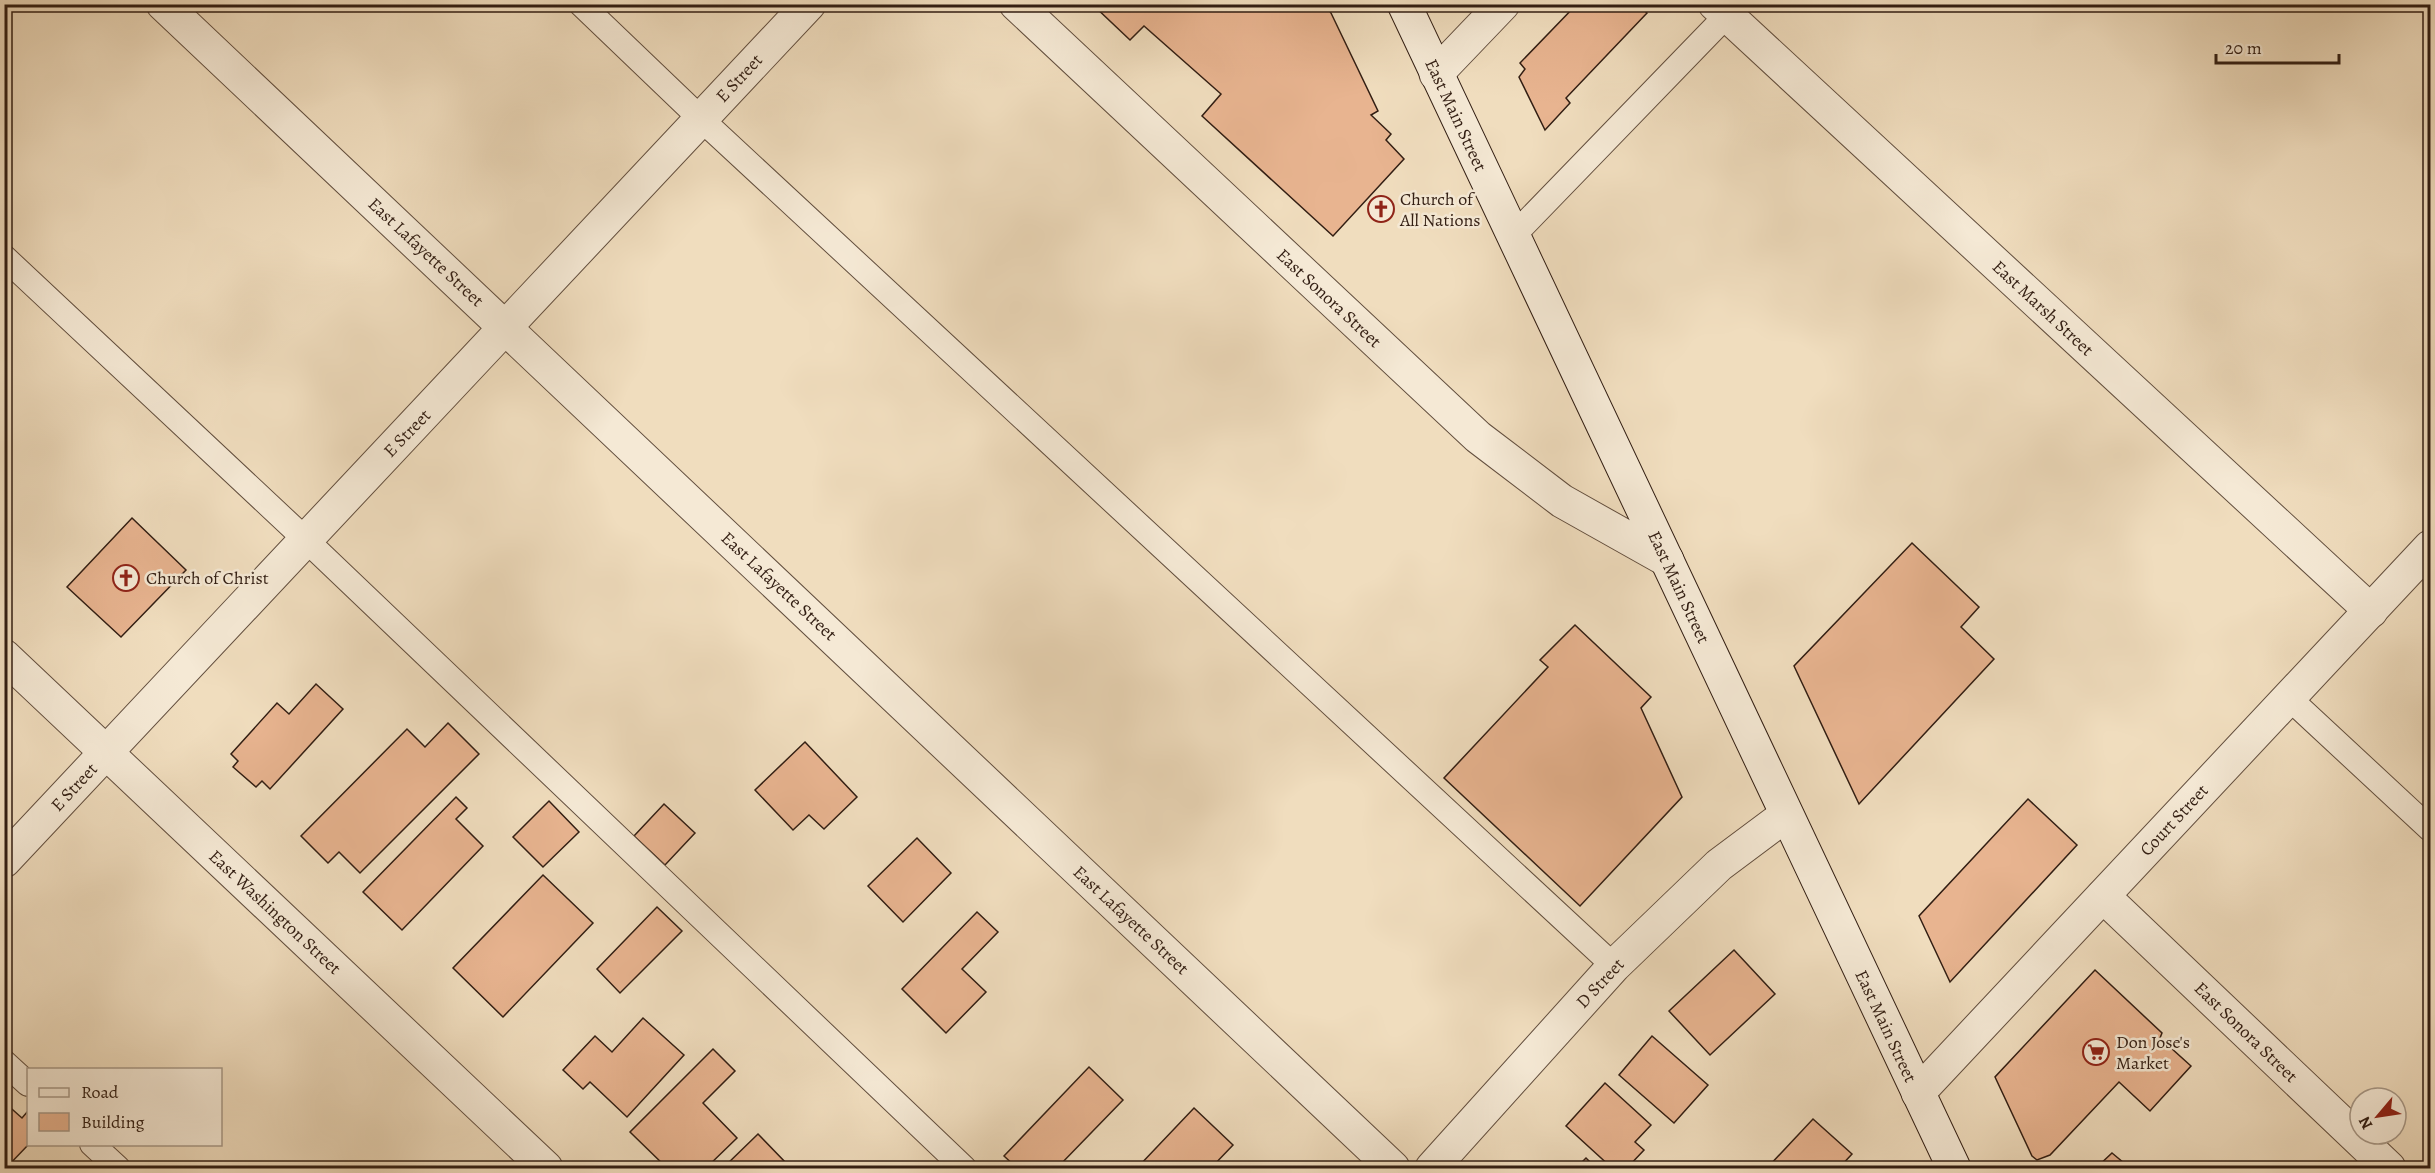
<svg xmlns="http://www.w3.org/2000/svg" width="2435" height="1173" viewBox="0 0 2435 1173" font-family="Alegreya,serif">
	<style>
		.building { fill: #e8b490; stroke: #321e13; stroke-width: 1.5 }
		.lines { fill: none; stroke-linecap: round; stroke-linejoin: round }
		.lane-casing { stroke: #624e3e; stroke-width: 26 }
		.street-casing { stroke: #624e3e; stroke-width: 35 }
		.secondary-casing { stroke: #321e13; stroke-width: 35 }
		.lane { stroke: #f5e9d5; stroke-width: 24 }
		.street { stroke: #f5e9d5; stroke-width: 33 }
		.secondary { stroke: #f5e9d5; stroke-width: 33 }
		.labels { text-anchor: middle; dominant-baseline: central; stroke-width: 5; stroke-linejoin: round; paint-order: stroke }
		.street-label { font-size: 18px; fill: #321e13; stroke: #f5e9d5 }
		.poi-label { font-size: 18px; fill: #321e13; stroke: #f5e9d5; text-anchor: start }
	</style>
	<rect width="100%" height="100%" fill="#f0ddbe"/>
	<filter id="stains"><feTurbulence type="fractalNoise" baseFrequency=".00333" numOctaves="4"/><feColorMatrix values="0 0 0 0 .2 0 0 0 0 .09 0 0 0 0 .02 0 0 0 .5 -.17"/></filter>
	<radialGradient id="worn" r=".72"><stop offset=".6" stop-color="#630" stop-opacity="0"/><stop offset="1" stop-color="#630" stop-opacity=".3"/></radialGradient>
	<g class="building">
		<path d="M1092,4h233l6,9 47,98 -7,4 20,19 -5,6 18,19 -71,77 -131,-120 19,-22 -77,-68 -14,14z"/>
		<path d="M1577,4h61l9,9 -81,85 4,5 -25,27 -26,-53 6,-8 -5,-6z"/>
		<path d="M132,518l54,52 -65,67 -54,-50z"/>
		<path d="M1912,543l67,64 -18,20 33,32 -135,145 -65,-138z"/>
		<path d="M1575,625l76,72 -10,11 41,89 -102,109 -136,-128 104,-111 -8,-7z"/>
		<path d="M316,684l27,25 -73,80 -8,-8 -6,6 -23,-20 5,-6 -7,-7 46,-51 12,11z"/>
		<path d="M448,723l31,31 -119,119 -21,-21 -11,11 -27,-27 106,-107 18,18z"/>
		<path d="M805,742l52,55 -33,32 -15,-14 -16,15 -38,-40z"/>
		<path d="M456,797l11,11 -11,11 27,27 -81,84 -39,-38z"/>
		<path d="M2028,799l49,46 -127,137 -31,-66z"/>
		<path d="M549,801l30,31 -36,35 -30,-30z"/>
		<path d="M664,804l31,29 -30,32 -31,-29z"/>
		<path d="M917,838l34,35 -48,49 -35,-36z"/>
		<path d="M543,875l50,48 -90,94 -50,-49z"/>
		<path d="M657,907l25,24 -62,62 -23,-24z"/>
		<path d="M977,912l21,20 -36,37 24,23 -40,41 -44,-44z"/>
		<path d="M1734,950l41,44 -65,61 -41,-44z"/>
		<path d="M2095,970l67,63 -2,5 31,28 -41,45 -31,-29 -69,73 -13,5 -5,-4 -37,-79z"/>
		<path d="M643,1018l41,37 -57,62 -37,-35 -7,7 -20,-19 32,-34 17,16z"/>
		<path d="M1652,1036l56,49 -34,38 -55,-48z"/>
		<path d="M713,1049l22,22 -32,32 34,35 -31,30h-39l-37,-36z"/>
		<path d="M1089,1067l34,33 -66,68h-40l-13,-12z"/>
		<path d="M1605,1083l46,42 -16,17 9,8 -17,18h-15l-46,-42z"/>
		<path d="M4,1102l18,16 6,-7 1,33 -23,24h-2z"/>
		<path d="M1194,1108l39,37 -22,23h-74z"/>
		<path d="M1813,1119l39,35 -13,14h-72z"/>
		<path d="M758,1134l30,31 -3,3h-62z"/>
		<path d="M2112,1153l18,15h-34z"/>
		<path d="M1586,1158l10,10h-20z"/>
	</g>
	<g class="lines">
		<defs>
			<g id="lane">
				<path d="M581,4l120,115 913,847"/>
				<path d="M1513,236l214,-221"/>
				<path d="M4,257l302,283 658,628"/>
				<path d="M2289,698l141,131"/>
				<path d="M4,1062l24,22"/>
				<path d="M92,1144l26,24"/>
			</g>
			<g id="street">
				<path d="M163,4l1230,1164"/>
				<path d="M1016,4l462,433 84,64 105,59"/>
				<path d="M1715,4l656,607"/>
				<path d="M1436,74l67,-70"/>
				<path d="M4,656l542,512"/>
				<path d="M4,861l805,-857"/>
				<path d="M2103,896l286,272"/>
				<path d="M1918,1093l512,-546"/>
				<path d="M1432,1168l182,-202 105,-101 67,-50"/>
			</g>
			<path id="secondary" d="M1404,4l550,1164"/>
		</defs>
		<use href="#lane" class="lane-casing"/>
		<use href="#street" class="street-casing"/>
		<use href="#secondary" class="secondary-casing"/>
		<use href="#lane" class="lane"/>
		<use href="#street" class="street"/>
		<use href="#secondary" class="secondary"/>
	</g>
	<defs>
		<symbol id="church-ring" viewBox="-11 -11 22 22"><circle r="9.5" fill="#f5e9d5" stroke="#8f2418" stroke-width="1.5"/><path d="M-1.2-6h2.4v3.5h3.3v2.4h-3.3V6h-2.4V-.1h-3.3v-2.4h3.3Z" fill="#8f2418"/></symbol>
		<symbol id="supermarket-ring" viewBox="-11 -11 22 22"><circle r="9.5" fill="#f5e9d5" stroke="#8f2418" stroke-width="1.5"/><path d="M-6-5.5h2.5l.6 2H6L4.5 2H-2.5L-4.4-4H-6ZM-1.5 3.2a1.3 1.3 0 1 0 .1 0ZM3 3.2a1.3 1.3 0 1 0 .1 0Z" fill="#8f2418"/></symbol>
	</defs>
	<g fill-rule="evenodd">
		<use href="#church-ring" x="1366" y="194" width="30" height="30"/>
		<use href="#church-ring" x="111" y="563" width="30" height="30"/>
		<use href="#supermarket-ring" x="2081" y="1037" width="30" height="30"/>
	</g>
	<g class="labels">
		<g class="street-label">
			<text transform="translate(739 78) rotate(-47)">E Street</text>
			<text transform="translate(1456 115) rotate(65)">East Main Street</text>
			<text transform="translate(426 252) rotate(43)">East Lafayette Street</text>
			<text transform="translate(1329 298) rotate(43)">East Sonora Street</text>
			<text transform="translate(2043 308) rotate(43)">East Marsh Street</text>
			<text transform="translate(407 433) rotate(-46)">E Street</text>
			<text transform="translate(779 586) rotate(43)">East Lafayette Street</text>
			<text transform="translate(1679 587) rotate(65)">East Main Street</text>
			<text transform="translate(74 787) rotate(-47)">E Street</text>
			<text transform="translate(2174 820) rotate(-47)">Court Street</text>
			<text transform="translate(275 912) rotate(43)">East Washington Street</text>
			<text transform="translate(1131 920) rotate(43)">East Lafayette Street</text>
			<text transform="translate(1600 983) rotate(-47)">D Street</text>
			<text transform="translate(1886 1026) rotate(65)">East Main Street</text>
			<text transform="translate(2246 1032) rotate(44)">East Sonora Street</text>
		</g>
		<g class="poi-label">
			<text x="1400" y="199">Church of<tspan x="1400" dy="21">All Nations</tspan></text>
			<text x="146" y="578">Church of Christ</text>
			<text x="2116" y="1042">Don Jose's<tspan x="2116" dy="21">Market</tspan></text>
		</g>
	</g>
	<rect width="2435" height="1173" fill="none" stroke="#f0ddbe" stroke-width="24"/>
	<rect x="6" y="6" width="2423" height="1161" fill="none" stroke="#321e13" stroke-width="3"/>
	<rect x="12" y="12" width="2411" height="1149" fill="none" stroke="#321e13" stroke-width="1.5"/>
	<rect x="27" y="1068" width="195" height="78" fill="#f5e9d5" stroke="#a79887" stroke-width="1.5"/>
	<rect x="39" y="1088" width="30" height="9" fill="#f5e9d5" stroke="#a79887" stroke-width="1.5"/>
	<text x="81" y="1098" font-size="18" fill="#321e13">Road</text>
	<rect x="39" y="1113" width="30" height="18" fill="#e8b490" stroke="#a79887" stroke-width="1.5"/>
	<text x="81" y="1128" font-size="18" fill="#321e13">Building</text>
	<g transform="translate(2378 1116) rotate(241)"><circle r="28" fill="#f5e9d5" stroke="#a79887" stroke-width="1.5"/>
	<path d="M0-4.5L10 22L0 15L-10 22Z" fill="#8f2418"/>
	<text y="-9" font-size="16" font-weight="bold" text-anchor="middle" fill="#321e13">N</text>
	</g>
	<path d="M2216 54v9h123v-9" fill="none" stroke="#321e13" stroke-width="3"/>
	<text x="2225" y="54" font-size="18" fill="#321e13" stroke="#f5e9d5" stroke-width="4.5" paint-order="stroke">20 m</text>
	<rect width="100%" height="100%" filter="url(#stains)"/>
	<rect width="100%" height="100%" fill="url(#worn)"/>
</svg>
